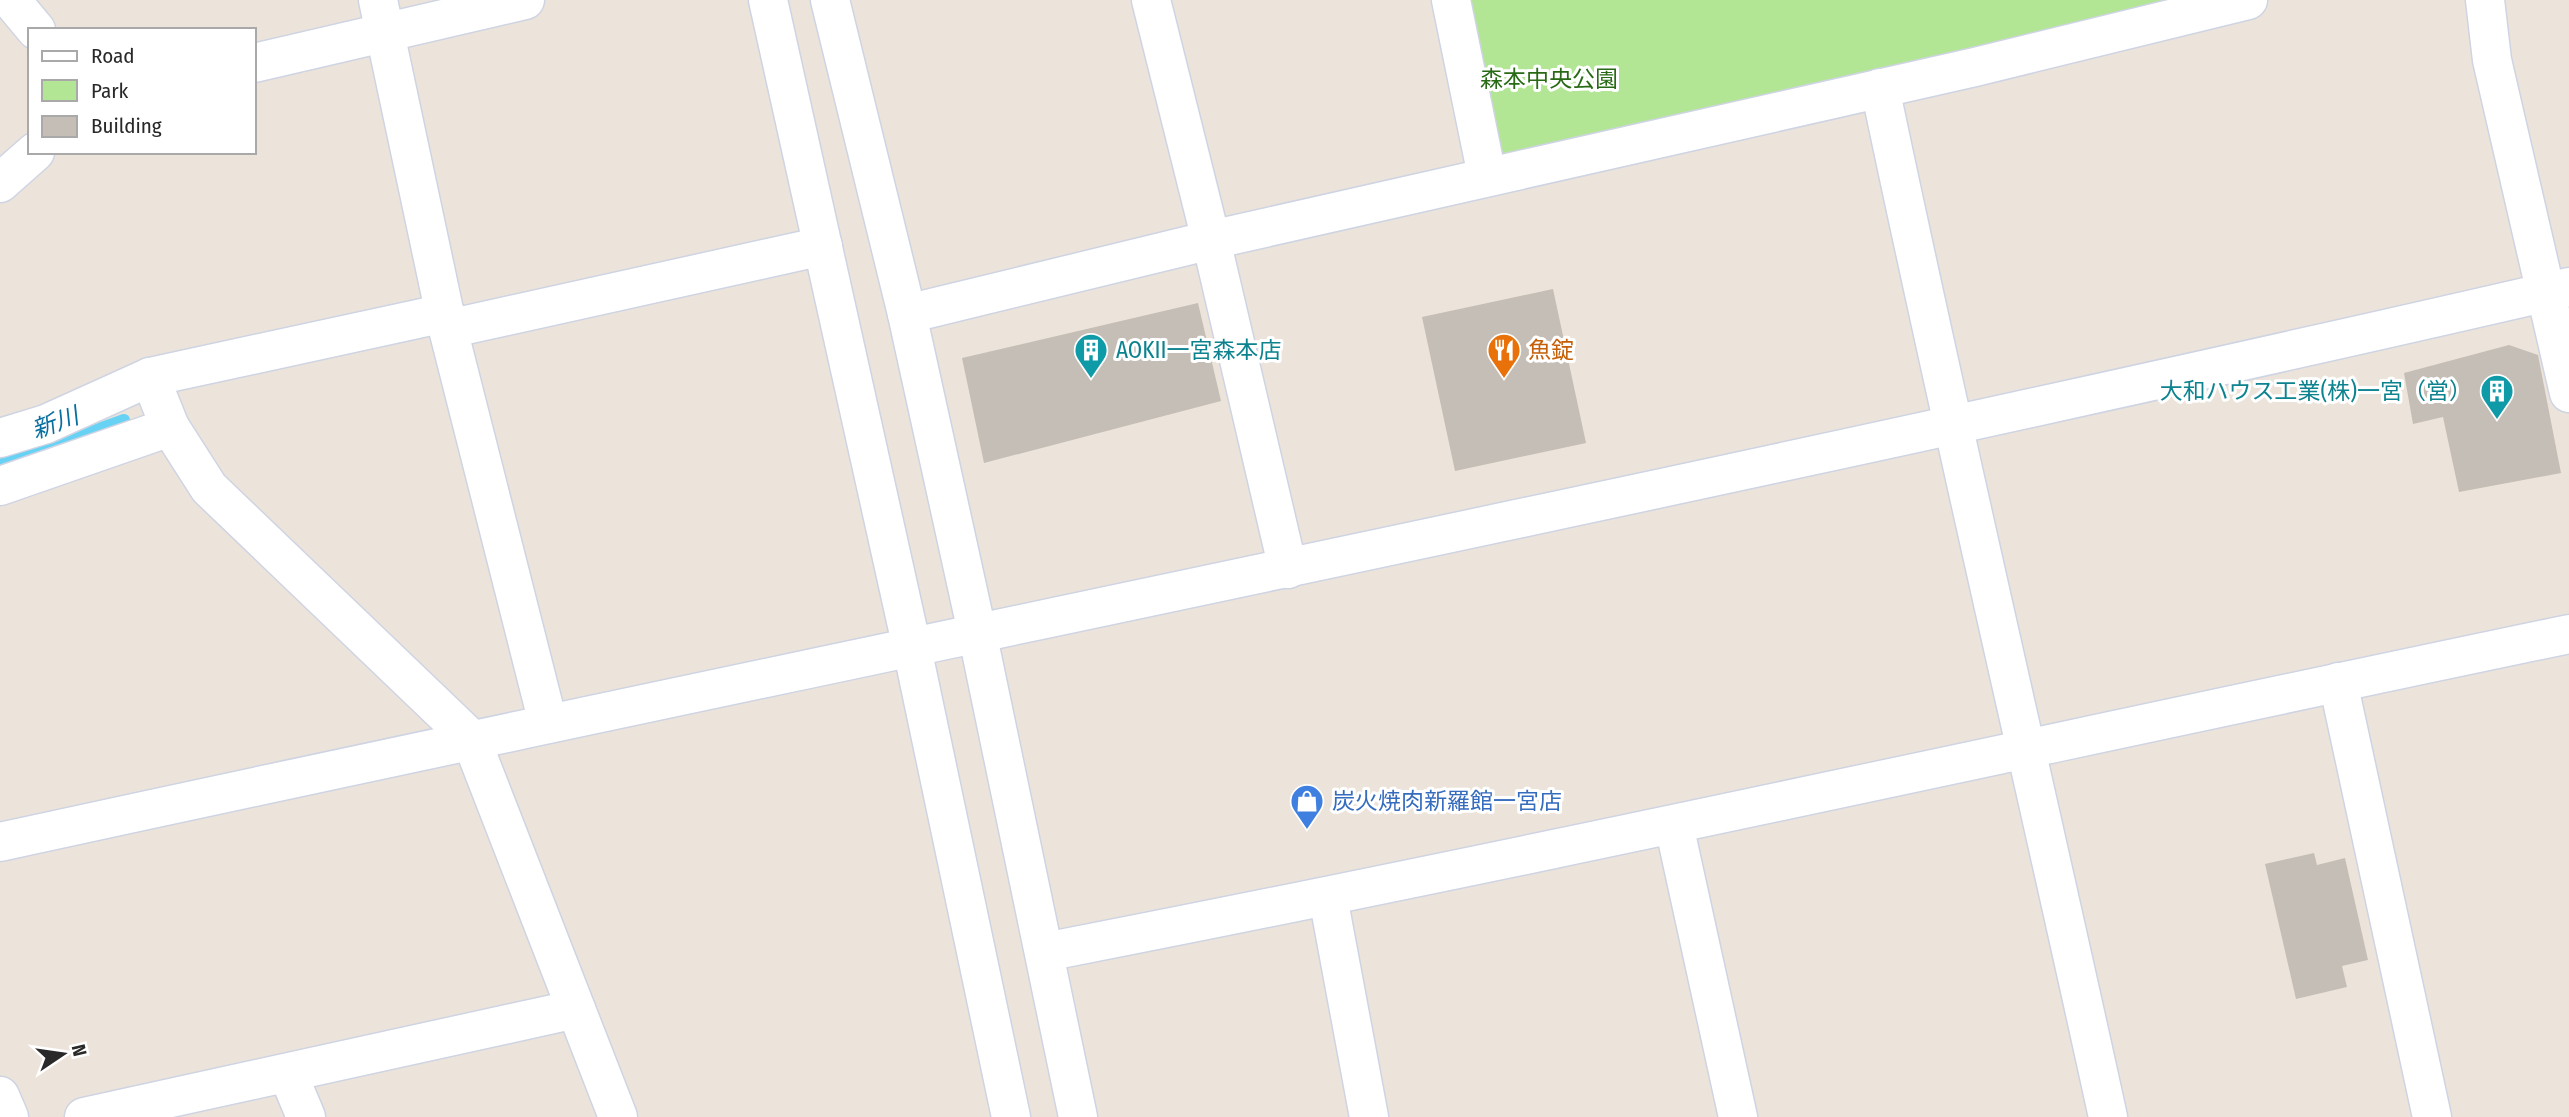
<svg xmlns="http://www.w3.org/2000/svg" width="2569" height="1117" viewBox="0 0 2569 1117" font-family="'Fira Sans Condensed','Noto Sans JP',sans-serif">
	<style>
		.green { fill: #b2e694 }
		.lines { fill: none; stroke-linecap: round; stroke-linejoin: round }
		.stream { stroke: #67d2f4; stroke-width: 12 }
		.building { fill: #c4beb6 }
		.minor-casing { stroke: #cfd4e3; stroke-width: 41 }
		.minor { stroke: #fff; stroke-width: 38 }
		.labels { text-anchor: middle; dominant-baseline: central; stroke-width: 6; stroke-linejoin: round; paint-order: stroke }
		.park-label { font-size: 23px; fill: #296a16; stroke: #fff }
		.culture-label { font-size: 23px; fill: #0d838f; stroke: #fff; text-anchor: start }
		.food-label { font-size: 23px; fill: #c56008; stroke: #fff; text-anchor: start }
		.shop-label { font-size: 23px; fill: #366cbe; stroke: #fff; text-anchor: start }
		.water-label { font-size: 24px; font-style: italic; fill: #076fa0; stroke: #fff }
	</style>
	<rect width="100%" height="100%" fill="#ece4da"/>
	<path class="green" d="M1451,0h761l-725,176z"/>
	<g class="lines">
		<path class="stream" d="M0,465l124,-45"/>
	</g>
	<g class="building">
		<path d="M1553,289l33,154 -131,28 -33,-154z"/>
		<path d="M1198,303l23,98 -237,62 -22,-105z"/>
		<path d="M2509,345l29,10 23,118 -102,19 -16,-75 -30,7 -9,-51z"/>
		<path d="M2314,853l3,12 28,-7 23,102 -26,6 5,21 -51,12 -31,-135z"/>
	</g>
	<g class="lines">
		<defs>
			<g id="minor">
				<path d="M11,0l25,30"/>
				<path d="M378,0l70,329 100,394"/>
				<path d="M768,0l144,648 99,469"/>
				<path d="M830,0l77,314 70,318 101,485"/>
				<path d="M1151,0l60,240 77,329"/>
				<path d="M1451,0l36,176"/>
				<path d="M2485,0l7,60 77,333"/>
				<path d="M254,63l271,-63"/>
				<path d="M1880,88c72,344 153,686 228,1029"/>
				<path d="M0,183l35,-31"/>
				<path d="M907,314l304,-74 764,-173 273,-67"/>
				<path d="M448,329l375,-83"/>
				<path d="M150,377l20,50 39,61 262,251 147,378"/>
				<path d="M0,438l46,-14 104,-47 295,-64"/>
				<path d="M0,486l170,-59"/>
				<path d="M2338,682l94,435"/>
				<path d="M1674,825l64,292"/>
				<path d="M0,842c856,-187 1715,-358 2569,-555"/>
				<path d="M1328,897l41,220"/>
				<path d="M1045,952c509,-99 1016,-212 1524,-318"/>
				<path d="M288,1074l18,43"/>
				<path d="M0,1096l9,21"/>
				<path d="M84,1117l492,-108"/>
			</g>
		</defs>
		<use href="#minor" class="minor-casing"/>
		<use href="#minor" class="minor"/>
	</g>
	<defs>
		<symbol id="building-pin" viewBox="-11 -11 22 30"><path d="M0 17L-7.5 6A9.5 9.5 0 1 1 7.5 6Z" fill="#0f9aa8" stroke="#fff"/><path d="M-4-6H4V6H1V3H-1V6H-4ZM-2.5-4.3h1.7v1.8h-1.7ZM.8-4.3h1.7v1.8H.8ZM-2.5-1h1.7V.8h-1.7ZM.8-1h1.7V.8H.8Z" fill="#fff"/></symbol>
		<symbol id="restaurant-pin" viewBox="-11 -11 22 30"><path d="M0 17L-7.5 6A9.5 9.5 0 1 1 7.5 6Z" fill="#e8710a" stroke="#fff"/><path d="M-5-6h1v4h1v-4h1v4h1v-4h1v5L-1.5 .5V6h-2V.5L-5-1ZM5-6V6H3V1.5H1.5Q1.5-4 5-6Z" fill="#fff"/></symbol>
		<symbol id="shop-pin" viewBox="-11 -11 22 30"><path d="M0 17L-7.5 6A9.5 9.5 0 1 1 7.5 6Z" fill="#3f7fe0" stroke="#fff"/><path d="M-5-2.5h2.3a2.7 3.5 0 0 1 5.4 0H5L5.5 6h-11ZM-1.5-2.5h3a1.5 2.3 0 0 0-3 0Z" fill="#fff"/></symbol>
	</defs>
	<g fill-rule="evenodd">
		<use href="#building-pin" x="1072" y="331" width="38" height="52"/>
		<use href="#restaurant-pin" x="1485" y="331" width="38" height="52"/>
		<use href="#building-pin" x="2478" y="372" width="38" height="52"/>
		<use href="#shop-pin" x="1288" y="782" width="38" height="52"/>
	</g>
	<g class="labels">
		<g class="park-label">
			<text x="1549" y="79">森本中央公園</text>
		</g>
		<g class="culture-label">
			<text x="1116" y="350">AOKII一宮森本店</text>
			<text x="2472" y="391" text-anchor="end">大和ハウス工業(株)一宮（営）</text>
		</g>
		<g class="food-label">
			<text x="1528" y="350">魚錠</text>
		</g>
		<g class="shop-label">
			<text x="1332" y="801">炭火焼肉新羅館一宮店</text>
		</g>
		<g class="water-label">
			<text transform="translate(55 423) rotate(-20)">新川</text>
		</g>
	</g>
	<rect x="28" y="28" width="228" height="126" fill="#ffffff" stroke="#a9a9a9" stroke-width="2"/>
	<rect x="42" y="51" width="35" height="10" fill="#ffffff" stroke="#a9a9a9" stroke-width="2"/>
	<text x="91" y="63" font-size="21" fill="#292929">Road</text>
	<rect x="42" y="80" width="35" height="21" fill="#b2e694" stroke="#a9a9a9" stroke-width="2"/>
	<text x="91" y="98" font-size="21" fill="#292929">Park</text>
	<rect x="42" y="116" width="35" height="21" fill="#c4beb6" stroke="#a9a9a9" stroke-width="2"/>
	<text x="91" y="133" font-size="21" fill="#292929">Building</text>
	<g transform="translate(63 1054) rotate(77)" stroke="#ffffff" stroke-width="5" paint-order="stroke">
	<path d="M0-5L12 26L0 18L-12 26Z" fill="#292929"/>
	<text y="-10" font-size="19" font-weight="bold" text-anchor="middle" fill="#292929">N</text>
	</g>
</svg>
